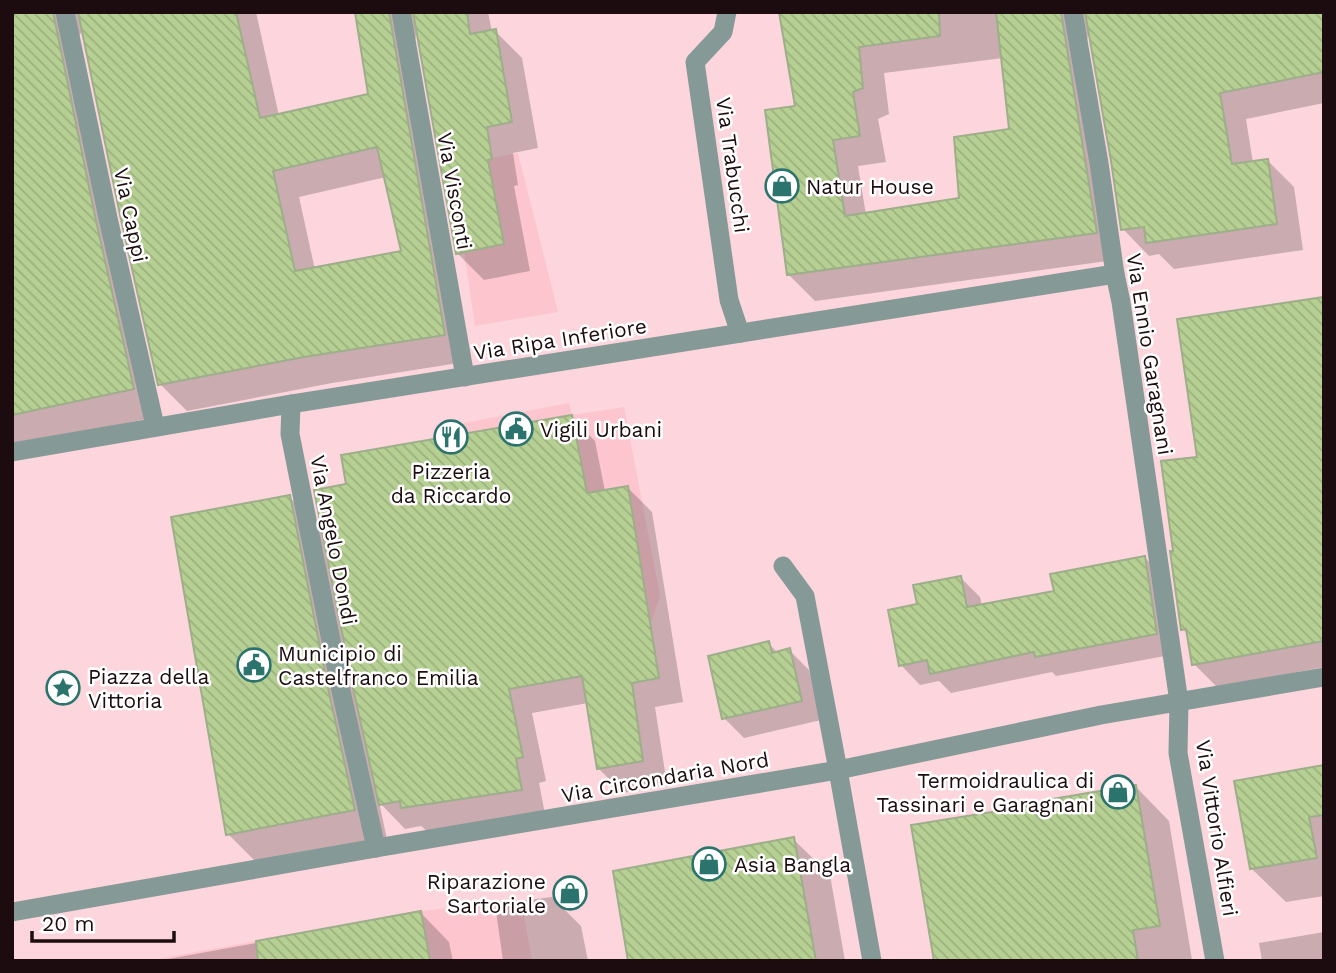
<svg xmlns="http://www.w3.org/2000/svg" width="1336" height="973" viewBox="0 0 1336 973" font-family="'Work Sans',sans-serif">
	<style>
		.built { fill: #fdc6cf }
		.shadow { fill: #0003; fill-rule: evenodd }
		.building { fill: url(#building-back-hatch); stroke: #9eae8a; stroke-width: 2; fill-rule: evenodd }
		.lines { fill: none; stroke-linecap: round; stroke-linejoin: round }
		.service { stroke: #859a97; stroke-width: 19 }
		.minor { stroke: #859a97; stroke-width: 19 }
		.tertiary { stroke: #859a97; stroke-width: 19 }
		.labels { text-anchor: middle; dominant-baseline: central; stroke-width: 5; stroke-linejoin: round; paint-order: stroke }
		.street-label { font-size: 21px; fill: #1c0c0f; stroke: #fff }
		.poi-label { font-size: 21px; fill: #1c0c0f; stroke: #fff; text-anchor: start }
	</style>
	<defs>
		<pattern id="building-back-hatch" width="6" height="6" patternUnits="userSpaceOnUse" patternTransform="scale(1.75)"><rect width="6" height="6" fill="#b6d093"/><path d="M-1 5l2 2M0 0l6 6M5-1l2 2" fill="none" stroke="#9cb17e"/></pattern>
	</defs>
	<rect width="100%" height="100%" fill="#fcd6dc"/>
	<g class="built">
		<path d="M518,153l40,159 -83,14 -11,-74 -17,-85z"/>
		<path d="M569,403l3,12 52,-8 36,189 -11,31 -173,-126 -13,-78z"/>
		<path d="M521,899l11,62h-386l275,-50z"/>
	</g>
	<g class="shadow">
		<path d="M12,12h244l23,104 91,-21 -13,-83h131l4,20 3,-1 27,27 16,90 -25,5 5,32 -4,1 16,85 -46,9 -27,-27 -40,-226 -2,15 56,319 -139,22 -145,28 -27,-27 -77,-354 -4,6v6l81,374 -148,31zM386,177l17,76 -88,17 -16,-73z"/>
		<path d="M781,12h543v91l-78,16 7,44 15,-2 26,26 9,63 -129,19 -15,-15 -10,2 -26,-27 -34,-203 -2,16 35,217 -307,42 -26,-26 8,-168zM1003,58l7,73 -49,69 -95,15 -8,-49 28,-4 -8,-43 11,-5 -5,-41z"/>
		<path d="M1324,299v368l-107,20 -23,-23 -5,-28 -6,-7 -8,-77 24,-94z"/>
		<path d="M571,417l24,24 10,50 22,-4 25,25 31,190 -28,5 12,78 -44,8 -25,-25 -10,-65 -56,10 14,68 -7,2 6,31 -118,17 -6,-5 -16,3 -26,-27 9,42 -126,24 -34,-34 61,-337 35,34 24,-46z"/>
		<path d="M1145,558l20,19 11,77 -120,22 -4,-4 -101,21 -12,-12 -19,4 -19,-20 18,-59 41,-29 20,20 2,9 74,-14z"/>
		<path d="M768,643l10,10 11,-3 20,20 12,50 -77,18 -20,-20z"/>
		<path d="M1324,766v130l-38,6 -34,-33z"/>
		<path d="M1136,787l33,34 23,139 -256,1 119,-158z"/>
		<path d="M793,839l37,36 15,86h-215z"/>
		<path d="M552,897l29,29 7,35h-85l-8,-57z"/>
		<path d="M421,913l28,29 4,19h-296z"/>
		<path d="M1324,932v29h-62l-3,-18z"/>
	</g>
	<g class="building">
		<path d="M12,12h41l43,209 38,168 -122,26z"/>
		<path d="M78,12h158l24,106 108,-24 -13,-82h34l56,323 -141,22 -146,28 -38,-170zM377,147l24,104 -106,20 -22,-100z"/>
		<path d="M413,12h54l3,22 26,-5 16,93 -25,5 5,32 -4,1 16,84 -48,10z"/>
		<path d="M779,12h160l1,24 -81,11 4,41 -10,4 7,44 -27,4 12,76 114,-18 -5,-61 55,-8 -13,-117h65l36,221 -310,42 -22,-165 30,-4z"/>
		<path d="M1085,12h239v60l-104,21 12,71 36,-5 9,65 -131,19 -2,-16 -23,3 -10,-69z"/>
		<path d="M1324,297v344l-132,24 -6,-36 -5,1 -11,-79h3l-12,-90 36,-4 -20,-138z"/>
		<path d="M572,415l15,78 41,-7 31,192 -27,5 11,78 -46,8 -15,-93 -73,13 14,68 -7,2 6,31 -121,18 -1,-7 -21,4 -26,-117 -39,-198 32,-6 -5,-29z"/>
		<path d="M290,495l39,198 26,117 -129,25 -55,-318z"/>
		<path d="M1145,556l12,78 -122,23 -1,-5 -104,22 -3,-14 -28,6 -11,-56 29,-6 -4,-19 48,-9 6,31 87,-16 -4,-17z"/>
		<path d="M769,641l3,12 18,-5 12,53 -80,18 -14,-63z"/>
		<path d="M1324,765v50l-15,2 8,41 -67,11 -16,-88z"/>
		<path d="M1136,785l24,141 -27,4 5,31h-204l-23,-136 142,-23 -1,-3z"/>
		<path d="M794,837l22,124h-188l-15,-90z"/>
		<path d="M421,911l9,50h-172l-2,-20z"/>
	</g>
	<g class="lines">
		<path class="service" d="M783,566l22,30 33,174"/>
		<g class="minor">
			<path d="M65,12l43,206 47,208"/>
			<path d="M401,12l64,365"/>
			<path d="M727,12l-4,20 -28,30 34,238 11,33"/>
			<path d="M1073,12l26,151 16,111 6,28 58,400 -1,51 37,208"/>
			<path d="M291,404l-1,30 51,257 35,157"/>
			<path d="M12,452l279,-48 824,-130"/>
			<path d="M838,770l34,191"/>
		</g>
		<path class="tertiary" d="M12,912l364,-64 462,-78 263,-55 223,-38"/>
	</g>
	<defs>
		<symbol id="shop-ring" viewBox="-11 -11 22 22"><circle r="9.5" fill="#fff" stroke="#2b736d" stroke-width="1.5"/><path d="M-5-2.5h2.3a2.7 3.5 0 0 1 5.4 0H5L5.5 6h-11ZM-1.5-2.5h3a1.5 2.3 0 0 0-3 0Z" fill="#2b736d"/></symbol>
		<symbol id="civic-ring" viewBox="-11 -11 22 22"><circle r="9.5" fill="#fff" stroke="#2b736d" stroke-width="1.5"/><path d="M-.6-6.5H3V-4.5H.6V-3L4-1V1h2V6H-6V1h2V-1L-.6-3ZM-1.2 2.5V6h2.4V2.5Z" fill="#2b736d"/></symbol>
		<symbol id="restaurant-ring" viewBox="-11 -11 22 22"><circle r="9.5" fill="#fff" stroke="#2b736d" stroke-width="1.5"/><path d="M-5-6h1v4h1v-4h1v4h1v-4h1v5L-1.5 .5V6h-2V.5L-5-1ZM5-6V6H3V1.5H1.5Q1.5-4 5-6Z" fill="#2b736d"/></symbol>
		<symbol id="sight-ring" viewBox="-11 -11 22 22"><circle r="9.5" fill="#fff" stroke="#2b736d" stroke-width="1.5"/><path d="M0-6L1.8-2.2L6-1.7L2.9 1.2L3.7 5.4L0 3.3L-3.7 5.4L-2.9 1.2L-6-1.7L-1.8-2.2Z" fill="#2b736d"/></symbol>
	</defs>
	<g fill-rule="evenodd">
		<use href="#shop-ring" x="763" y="167" width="38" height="38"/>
		<use href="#civic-ring" x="497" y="410" width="38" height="38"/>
		<use href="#restaurant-ring" x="432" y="418" width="38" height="38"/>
		<use href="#civic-ring" x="235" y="646" width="38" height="38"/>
		<use href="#sight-ring" x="44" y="669" width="38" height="38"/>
		<use href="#shop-ring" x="1099" y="773" width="38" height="38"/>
		<use href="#shop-ring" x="690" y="845" width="38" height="38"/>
		<use href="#shop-ring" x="551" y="874" width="38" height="38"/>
	</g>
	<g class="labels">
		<g class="street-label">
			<text transform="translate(733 165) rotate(82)">Via Trabucchi</text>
			<text transform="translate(455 191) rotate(80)">Via Visconti</text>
			<text transform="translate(131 215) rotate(78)">Via Cappi</text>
			<text transform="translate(560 339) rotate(-9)">Via Ripa Inferiore</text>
			<text transform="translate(1150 354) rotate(81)">Via Ennio Garagnani</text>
			<text transform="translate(334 540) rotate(79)">Via Angelo Dondi</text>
			<text transform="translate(665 777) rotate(-10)">Via Circondaria Nord</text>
			<text transform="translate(1217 828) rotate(81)">Via Vittorio Alfieri</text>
		</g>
		<g class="poi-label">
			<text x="806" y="186">Natur House</text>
			<text x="540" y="429">Vigili Urbani</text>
			<text x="451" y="471" text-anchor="middle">Pizzeria<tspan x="451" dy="24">da Riccardo</tspan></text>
			<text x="278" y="653">Municipio di<tspan x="278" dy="24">Castelfranco Emilia</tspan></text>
			<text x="88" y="676">Piazza della<tspan x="88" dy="24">Vittoria</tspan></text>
			<text x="1094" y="780" text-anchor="end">Termoidraulica di<tspan x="1094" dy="24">Tassinari e Garagnani</tspan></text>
			<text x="734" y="864">Asia Bangla</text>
			<text x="546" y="881" text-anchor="end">Riparazione<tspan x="546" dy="24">Sartoriale</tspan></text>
		</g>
	</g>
	<rect width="1336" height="973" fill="none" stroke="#1c0c0f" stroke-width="28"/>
	<path d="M32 931v10h142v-10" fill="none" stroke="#1c0c0f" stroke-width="3.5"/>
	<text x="42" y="931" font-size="21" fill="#1c0c0f" stroke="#ffffff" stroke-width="5" paint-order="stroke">20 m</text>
</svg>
